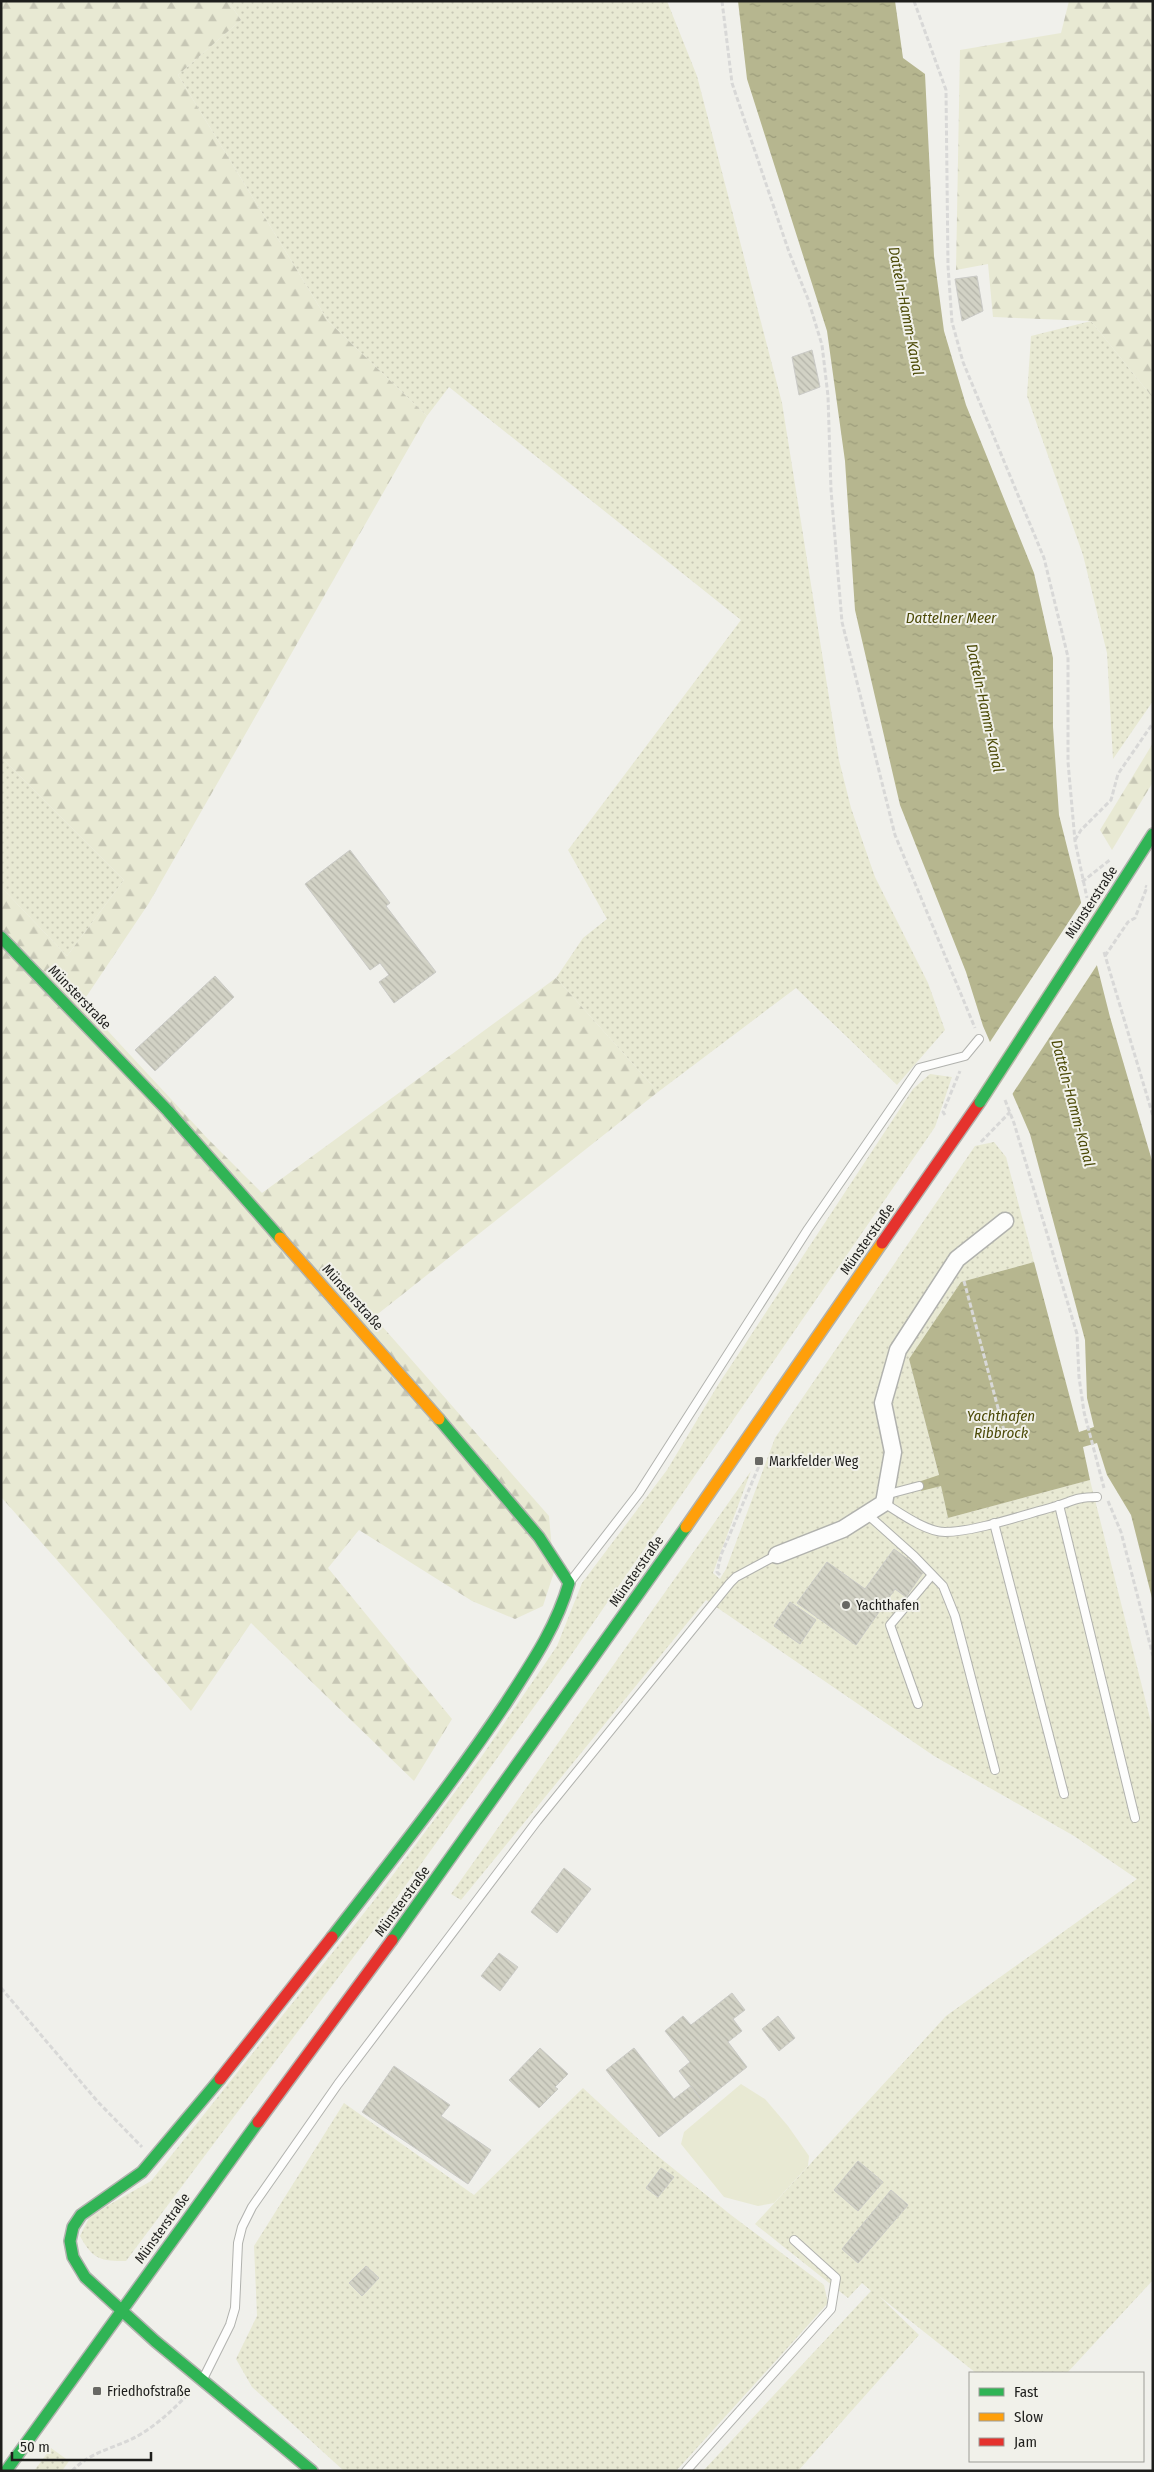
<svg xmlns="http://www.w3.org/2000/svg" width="1154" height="2472" font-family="'Fira Sans Condensed',sans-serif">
<defs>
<pattern id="grass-dots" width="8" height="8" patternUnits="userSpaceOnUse" patternTransform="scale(1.25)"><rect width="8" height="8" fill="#e8e9d3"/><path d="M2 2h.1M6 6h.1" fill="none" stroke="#c7c7b5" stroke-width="1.8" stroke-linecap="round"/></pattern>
<pattern id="forest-firs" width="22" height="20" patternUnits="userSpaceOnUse" patternTransform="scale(1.25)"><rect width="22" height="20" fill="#e8e9d3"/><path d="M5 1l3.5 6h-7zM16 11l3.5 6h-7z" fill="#c7c7b5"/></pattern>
<pattern id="water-ripples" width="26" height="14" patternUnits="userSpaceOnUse" patternTransform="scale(1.25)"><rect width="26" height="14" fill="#b6b68f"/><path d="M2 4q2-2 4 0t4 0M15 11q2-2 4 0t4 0" fill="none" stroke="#9c9c7b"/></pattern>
<pattern id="building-back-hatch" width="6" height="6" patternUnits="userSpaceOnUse" patternTransform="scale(1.25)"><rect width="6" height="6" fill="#d2d2c5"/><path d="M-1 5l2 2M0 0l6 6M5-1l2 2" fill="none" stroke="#b4b4a9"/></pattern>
</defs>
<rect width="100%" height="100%" fill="#f0f0eb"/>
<g fill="url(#grass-dots)">
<polygon points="228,1 667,1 697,76 782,403 839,760 851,808 875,877 928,983 945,1030 897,1085 796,988 658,1092 556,978 583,938 607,919 568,850 741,620 449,387 427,416 328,321 178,75 241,20"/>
<polygon points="1091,321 1153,398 1153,701 1113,759 1107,653 1083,555 1027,396 1031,336"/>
<polygon points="1,757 124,880 67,956 1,887"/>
<path d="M930 1074 952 1077 935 1127 567 1661 367 1939 126 2261C101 2261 93 2260 80 2236L89 2218 107 2206 151 2181 372 1903 482 1756 557 1646 582 1583 667 1470 718 1385 913 1089Z"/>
<polygon points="994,1142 1006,1157 1034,1262 961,1282 909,1359 939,1476 918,1482 941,1486 948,1518 1090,1480 1153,1730 1153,2280 1067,2373 976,2373 879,2296 919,2335 798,2471 703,2471 871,2291 862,2283 848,2298 755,2224 946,2016 1137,1879 1074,1836 934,1756 706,1600 461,1900 451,1894 751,1471 713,1573 720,1579 726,1569 775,1438 975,1146"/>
<polygon points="583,2088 649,2149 731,2215 824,2285 828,2303 676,2471 344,2471 252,2387 236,2359 257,2316 254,2246 344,2103 474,2195"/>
<polygon points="51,2448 69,2461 62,2471 34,2471"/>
</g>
<g fill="url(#forest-firs)">
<polygon points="1,1 228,1 241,20 178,75 328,321 427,416 149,903 82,1003 208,1139 262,1193 556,978 658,1092 374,1317 549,1516 554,1572 543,1606 515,1619 472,1601 359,1530 328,1568 452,1719 414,1781 251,1623 191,1711 1,1497 1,887 67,956 124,880 1,757"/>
<polygon points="1069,1 1153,1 1153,398 1091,321 993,317 988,264 956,270 960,50 1061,33"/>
<polygon points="1153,743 1153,782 1112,850 1100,830"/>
</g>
<polygon fill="#e8e9d3" points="741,2084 765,2099 788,2126 809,2156 808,2166 774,2203 758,2206 724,2197 681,2144 684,2132"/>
<polygon fill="url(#water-ripples)" points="738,1 895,1 903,58 925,74 934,256 944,331 966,405 1034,573 1053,658 1053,727 1059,815 1110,1017 1153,1164 1153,1602 1131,1515 1107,1475 1097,1443 1083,1447 1090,1480 948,1518 941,1486 921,1491 918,1482 939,1475 909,1359 961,1282 1034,1262 1079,1432 1094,1427 1087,1398 1085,1340 1030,1134 983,1026 966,972 900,805 855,610 845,461 827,331 747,79"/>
<polygon fill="#f0f0eb" points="1083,900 1099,962 1011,1096 988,1045"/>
<g fill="url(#building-back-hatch)" stroke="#cacac6">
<polygon points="977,276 983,311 962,321 955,279"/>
<polygon points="812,350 820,387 799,395 792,357"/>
<polygon points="350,850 390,903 386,906 436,972 394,1003 379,982 389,975 380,963 370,970 305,884"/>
<polygon points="215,976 234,997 155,1071 135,1050"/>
<polygon points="894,1549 924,1571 906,1597 895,1589 856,1645 797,1603 827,1562 865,1589"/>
<polygon points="790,1602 816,1620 800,1644 774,1626"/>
<polygon points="564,1868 591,1889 557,1933 531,1912"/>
<polygon points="499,1953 518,1967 500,1991 481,1976"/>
<polygon points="732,1993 745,2010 733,2019 742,2031 728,2042 747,2067 703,2102 679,2071 690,2062 665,2031 683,2016 691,2025"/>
<polygon points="778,2016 795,2038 779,2051 762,2029"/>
<polygon points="540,2048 568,2074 555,2087 558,2089 539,2108 509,2080"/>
<polygon points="634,2048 674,2099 691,2086 703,2102 659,2137 606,2070"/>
<polygon points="394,2066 450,2105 441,2116 491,2150 468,2184 362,2112"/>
<polygon points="858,2161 883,2182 858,2211 834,2190"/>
<polygon points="661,2168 674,2177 658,2197 646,2188"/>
<polygon points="891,2190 908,2205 858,2263 842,2249"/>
<polygon points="366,2266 379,2278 362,2296 349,2283"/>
</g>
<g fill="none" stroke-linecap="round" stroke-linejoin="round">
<g stroke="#b1b2ae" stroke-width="10">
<g id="lane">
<polyline points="885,1495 919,1486"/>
<path d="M884 1503C900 1513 926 1532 945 1532 974 1532 1023 1515 1053 1507 1072 1502 1074 1497 1097 1497"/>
<polyline points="1059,1505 1135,1818"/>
<polyline points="867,1514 914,1556 943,1586 955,1616 995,1770"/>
<polyline points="994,1523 1064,1794"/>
<polyline points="570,1582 639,1493 808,1229 919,1068 965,1056 979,1039"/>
<polyline points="918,1704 890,1625 932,1575"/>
<polyline points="203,2379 230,2325 235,2308 238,2243 242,2227 252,2207 338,2084 537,1821 730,1583 736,1577 777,1555"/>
<polyline points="686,2471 831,2309 836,2278 794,2240"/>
</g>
</g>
<g stroke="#b1b2ae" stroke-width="19">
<polyline id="street" points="777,1555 843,1529 884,1503 893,1452 883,1403 898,1350 957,1259 1005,1221"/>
</g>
<g stroke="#b1b2ae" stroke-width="14">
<g id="fast">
<polyline points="1112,898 1153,834"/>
<polyline points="1,937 168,1111 280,1238"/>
<path d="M332 1937C391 1861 452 1784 506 1703 531 1664 556 1628 569 1583L539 1537 439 1419"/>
<polyline points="392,1940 686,1527"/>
<polyline points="220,2079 142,2172 81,2215 73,2227 70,2241 73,2257 85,2277 155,2341 312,2471"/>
<polyline points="6,2471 258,2122"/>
</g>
</g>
<g stroke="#b1b2ae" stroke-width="14">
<g id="slow">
<polyline points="280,1238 439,1419"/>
<polyline points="686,1527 882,1243"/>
</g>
</g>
<g stroke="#b1b2ae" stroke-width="14">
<g id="jam">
<polyline points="882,1243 980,1102"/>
<polyline points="220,2079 332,1937"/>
<polyline points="258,2122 392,1940"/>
</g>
</g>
<g stroke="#d8d8d7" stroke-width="3" stroke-dasharray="5 2.5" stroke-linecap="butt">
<polyline points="722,1 732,83 789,252 808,299 822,345 828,396 831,490 842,622 895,835 975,1028"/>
<polyline points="914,1 946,90 948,266 952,322 963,362 1044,558 1068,657 1068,762 1075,841 1087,898"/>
<polyline points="1075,840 1081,830 1111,800 1118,774 1153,723"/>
<polyline points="1082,882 1111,859"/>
<polyline points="1104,952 1153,1116"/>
<polyline points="1105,956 1128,922 1135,918 1147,887 1145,886"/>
<polyline points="1005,1100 1014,1123 1077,1334 1079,1377 1084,1412 1104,1488"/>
<polyline points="945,1115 943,1112 960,1071"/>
<polyline points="981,1142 1010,1112"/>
<polyline points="964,1281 1006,1438"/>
<polyline points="1108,1501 1121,1532 1153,1656"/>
<polyline points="720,1575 717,1572 721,1555 762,1459"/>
<polyline points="1,1988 98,2102 142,2147"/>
<path d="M72 2471C92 2450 118 2448 141 2434 159 2423 175 2408 189 2393"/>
</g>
<use href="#lane" stroke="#fdfdfc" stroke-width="8"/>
<use href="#street" stroke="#fdfdfc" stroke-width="16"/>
<use href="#fast" stroke="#30b455" stroke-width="11"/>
<use href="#slow" stroke="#ff9f0a" stroke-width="11"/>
<use href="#jam" stroke="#e5322d" stroke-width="11"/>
<g stroke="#b5b5a6" stroke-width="14" stroke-linecap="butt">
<polyline id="fast-bridge" points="980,1102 1112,898"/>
</g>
<use href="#fast-bridge" stroke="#30b455" stroke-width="11"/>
</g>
<g fill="#686864" stroke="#f1f1ea" stroke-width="2">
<rect x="754" y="1456" width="10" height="10" rx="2.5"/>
<circle cx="846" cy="1605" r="5"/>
<rect x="92" y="2386" width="10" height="10" rx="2.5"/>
</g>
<g text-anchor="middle" stroke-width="4" stroke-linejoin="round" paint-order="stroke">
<g font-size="14" fill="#1e1e1c" stroke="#f1f1ea">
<text transform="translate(1091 902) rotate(-57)" y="5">Münsterstraße</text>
<text transform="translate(80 997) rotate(46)" y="5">Münsterstraße</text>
<text transform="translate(867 1239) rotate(-55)" y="5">Münsterstraße</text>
<text transform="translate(353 1297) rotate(48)" y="5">Münsterstraße</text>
<text transform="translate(636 1571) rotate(-55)" y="5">Münsterstraße</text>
<text transform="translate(402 1901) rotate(-54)" y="5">Münsterstraße</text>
<text transform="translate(162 2228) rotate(-54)" y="5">Münsterstraße</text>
</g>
<g font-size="14" fill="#1e1e1c" stroke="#f1f1ea" text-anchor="start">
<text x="769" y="1466">Markfelder Weg</text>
<text x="856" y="1610">Yachthafen</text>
<text x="107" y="2396">Friedhofstraße</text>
</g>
<g font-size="15" font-style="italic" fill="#4c4a07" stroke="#f1f1ea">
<text transform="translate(906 311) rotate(79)" y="5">Datteln-Hamm-Kanal</text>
<text x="951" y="623">Dattelner Meer</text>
<text transform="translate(985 708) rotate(78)" y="5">Datteln-Hamm-Kanal</text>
<text transform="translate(1073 1103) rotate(75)" y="5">Datteln-Hamm-Kanal</text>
<text x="1001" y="1421">Yachthafen<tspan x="1001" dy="17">Ribbrock</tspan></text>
</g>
</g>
<rect width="1154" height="2472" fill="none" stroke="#1e1e1c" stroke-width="5"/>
<rect x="969" y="2372" width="175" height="90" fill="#f1f1ea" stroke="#9d9d98"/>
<rect x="979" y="2388" width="25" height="8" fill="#30b455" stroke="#9d9d98"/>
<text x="1014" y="2397" font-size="15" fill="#1e1e1c">Fast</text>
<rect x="979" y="2413" width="25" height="8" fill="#ff9f0a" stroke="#9d9d98"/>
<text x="1014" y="2422" font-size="15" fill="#1e1e1c">Slow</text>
<rect x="979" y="2438" width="25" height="8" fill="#e5322d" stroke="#9d9d98"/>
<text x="1014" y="2447" font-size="15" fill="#1e1e1c">Jam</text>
<path d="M12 2452v8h139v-8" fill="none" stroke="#1e1e1c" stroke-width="2.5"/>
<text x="20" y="2452" font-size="15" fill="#1e1e1c" stroke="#f1f1ea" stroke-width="4" paint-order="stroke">50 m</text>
</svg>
